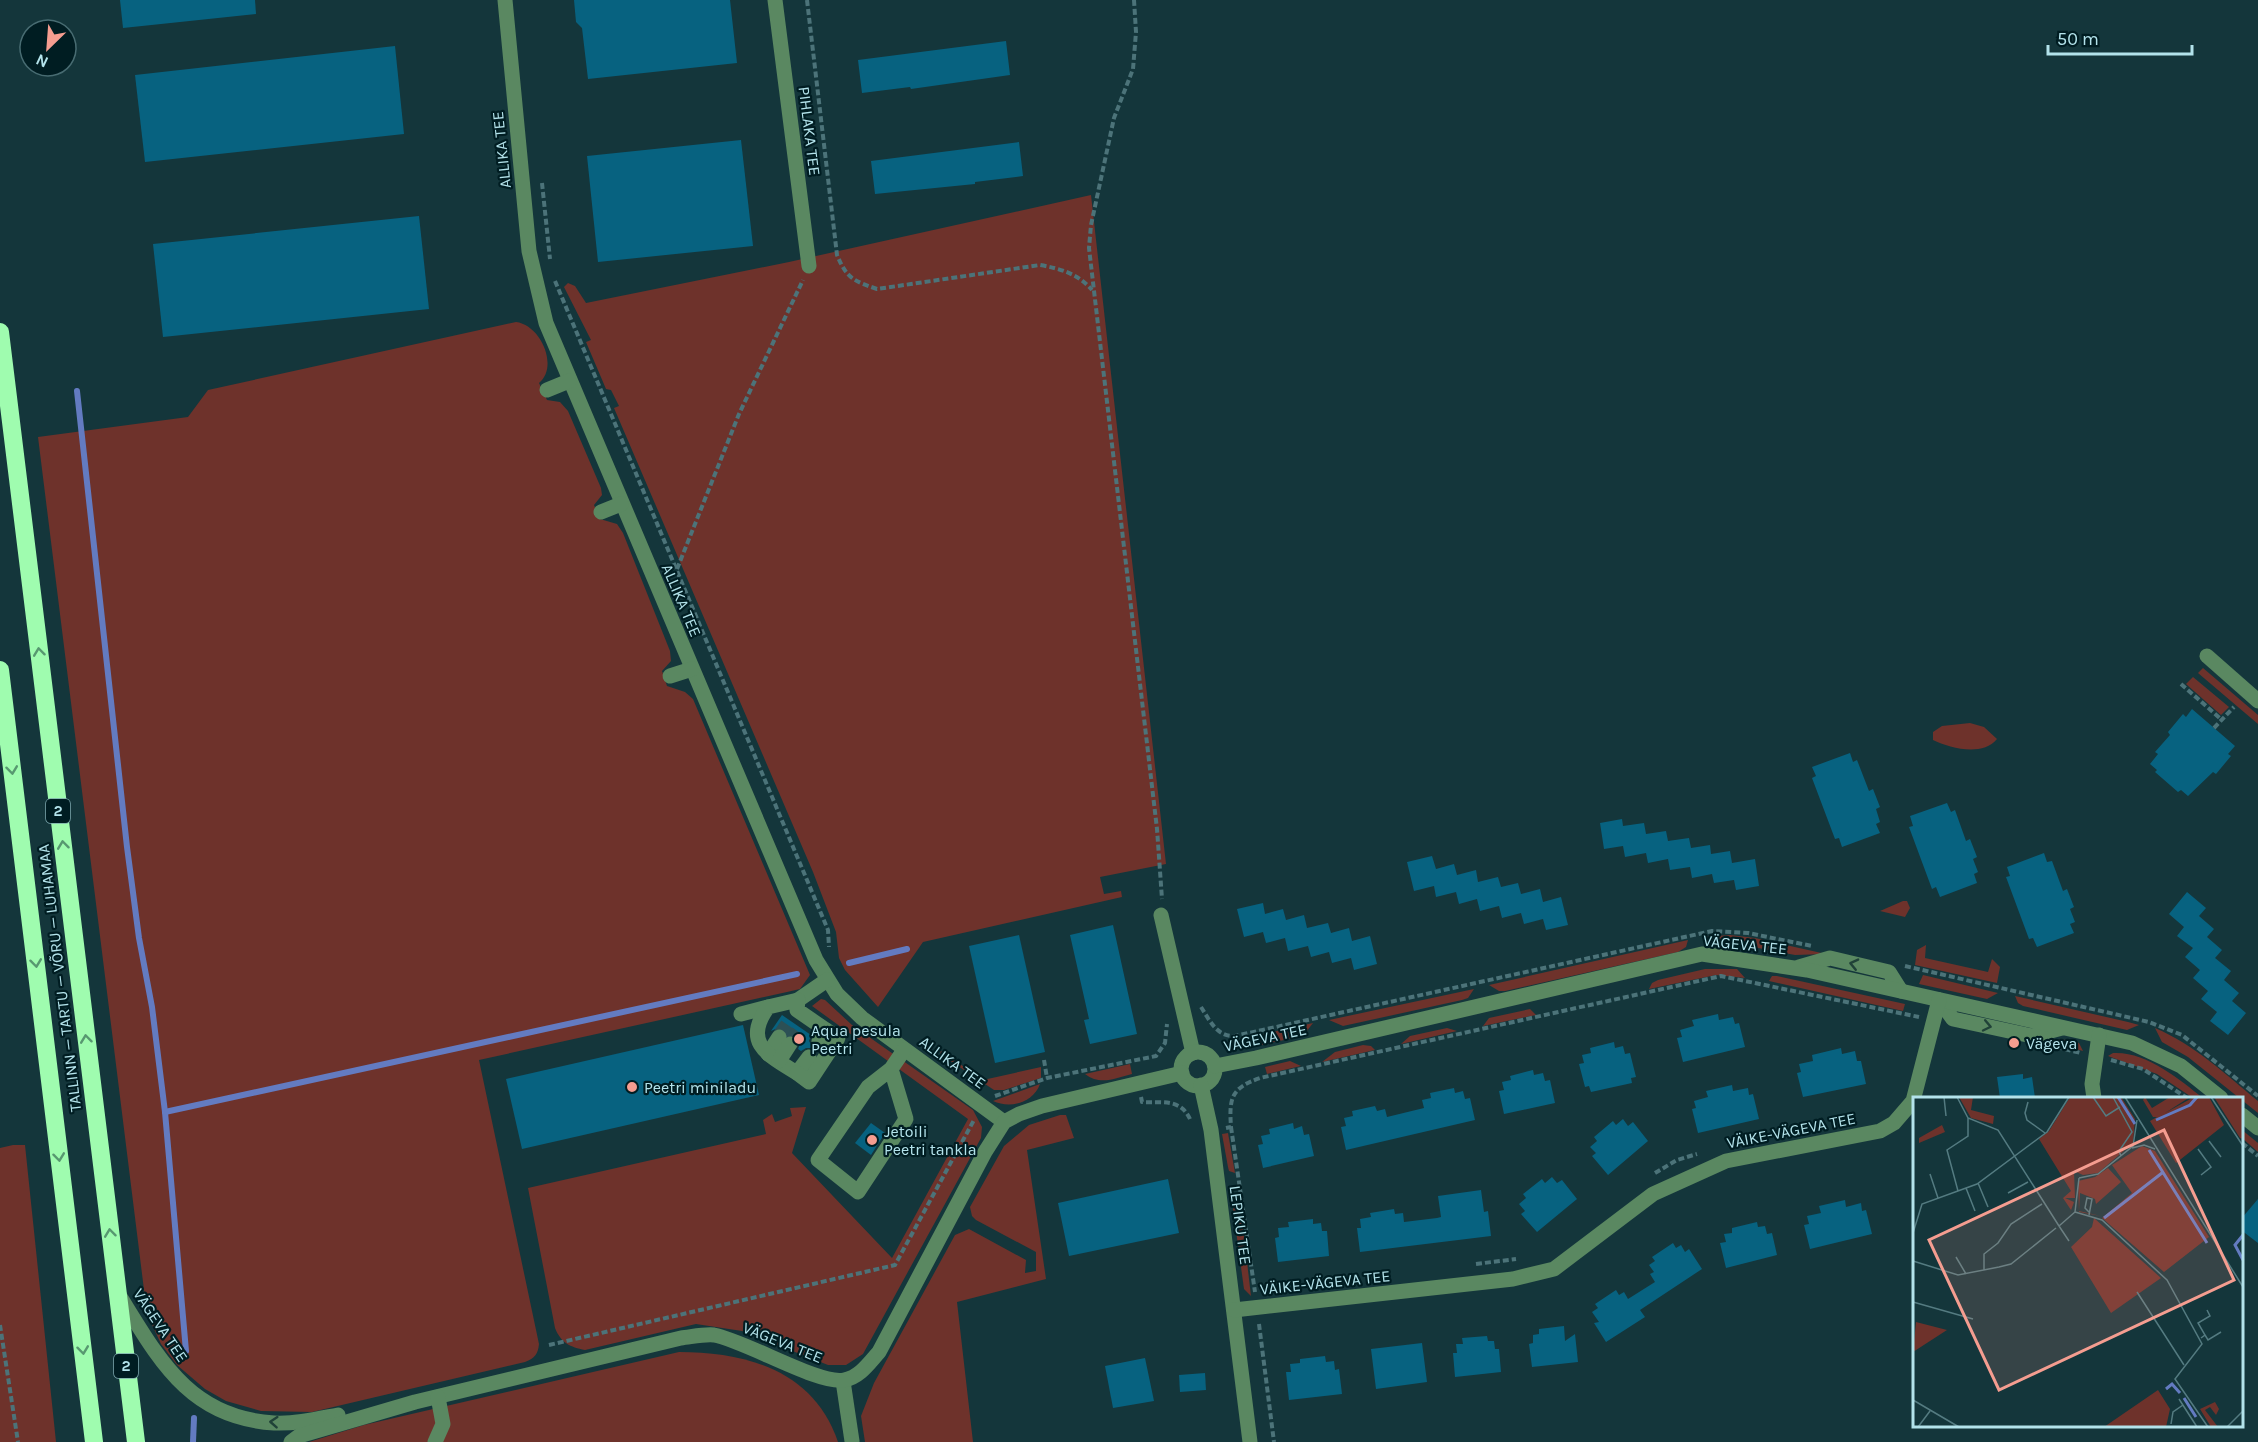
<svg xmlns="http://www.w3.org/2000/svg" width="2258" height="1442" font-family="Karla,sans-serif">
<rect width="100%" height="100%" fill="#14363b"/>
<g fill="#6e322b">
<polygon points="1091,195 1166,864 1100,877 1104,894 1121,891 1122,897 923,942 878,1007 845,970 839,958 836,932 813,872 614,408 619,406 611,390 606,389 586,342 591,340 564,287 568,283 575,286 586,303 789,262"/>
<path d="M516 322C541 325 559 367 539 383L547 400 560 402 568 411 601 488 602 495 594 505 600 519 617 524 623 533 670 651 671 661 662 671 667 686 685 692 693 699 810 975 800 989 787 992 479 1060 539 1344C538 1354 535 1358 525 1362L312 1412 261 1411 226 1401 205 1389 177 1365 161 1344 147 1314 38 437 188 417 208 390Z"/>
<polygon points="2203,668 2258,715 2258,724 2198,673"/>
<polygon points="2193,677 2229,707 2221,715 2186,684"/>
<path d="M1970 723 1984 727 1997 739C1982 757 1950 748 1933 740V732L1942 726Z"/>
<polygon points="1903,901 1907,901 1910,908 1905,917 1880,911"/>
<polygon points="1730,935 1755,938 1826,954 1795,955 1748,946 1709,944 1703,937"/>
<polygon points="1688,940 1686,947 1678,952 1505,991 1499,991 1489,985"/>
<polygon points="1926,945 1925,958 1988,972 1992,959 2000,967 1997,983 1915,965 1917,950"/>
<polygon points="1705,969 1737,969 1745,978 1716,975 1649,989 1652,983 1658,980"/>
<polygon points="1923,975 1998,993 1987,999 1919,984"/>
<polygon points="1772,976 1777,976 1905,1004 1903,1011 1769,981"/>
<polygon points="1474,989 1468,998 1462,1000 1343,1026 1329,1020"/>
<polygon points="2015,996 2128,1022 2139,1025 2127,1030 2023,1006 2018,1003"/>
<path d="M821 999 825 1000 852 1025 973 1110 982 1127 981 1138 863 1354 846 1365H828L742 1331 696 1324 585 1350C570 1347 561 1343 555 1328L528 1188 766 1134 763 1120 772 1114 775 1122 792 1116 790 1108 806 1107 792 1153 892 1258 968 1119 812 1006Z"/>
<polygon points="1530,1009 1536,1015 1483,1026 1489,1018"/>
<polygon points="1313,1023 1303,1036 1261,1045 1259,1035"/>
<polygon points="1447,1028 1457,1031 1401,1044 1410,1036"/>
<path d="M2155 1028C2195 1045 2225 1074 2258 1101V1113L2188 1057 2162 1042Z"/>
<polygon points="2039,1039 2070,1040 2079,1043 2083,1051"/>
<polygon points="1363,1045 1371,1046 1375,1050 1322,1062 1335,1052"/>
<polygon points="941,1051 983,1080 1041,1067 1041,1078 1004,1090 994,1090 940,1054"/>
<path d="M2113 1053C2146 1051 2179 1079 2203 1098H2193L2157 1074 2108 1056Z"/>
<polygon points="1290,1061 1301,1066 1267,1074 1265,1067"/>
<path d="M1130 1064 1132 1074C1116 1078 1100 1086 1085 1074Z"/>
<path d="M1040 1084C1033 1103 1010 1109 993 1101Z"/>
<polygon points="1060,1115 1066,1115 1074,1138 1027,1150 1046,1279 957,1302 973,1442 865,1442 861,1416 874,1383 955,1235 969,1229 1026,1260 1025,1273 1036,1271 1036,1252 976,1220 972,1216 970,1207 1004,1146 1029,1125"/>
<polygon points="2242,1130 2258,1143 2258,1152 2242,1138"/>
<polygon points="1228,1133 1235,1173 1229,1171 1228,1167 1222,1134"/>
<polygon points="13,1145 25,1145 56,1442 0,1442 0,1148"/>
<polygon points="1240,1202 1251,1296 1244,1289 1233,1209"/>
<path d="M679 1352C747 1352 814 1371 838 1442H309L364 1425Z"/>
</g>
<g fill="none" stroke-linecap="round" stroke-linejoin="round">
<g stroke="#637bc1" stroke-width="6">
<polyline points="77,391 127,847 139,938 152,1007 165,1112 186,1351"/>
<polyline points="849,963 907,949"/>
<polyline points="165,1112 797,974"/>
<polyline points="193,1442 194,1418"/>
</g>
</g>
<g fill="#076280">
<polygon points="120,0 255,0 256,14 123,28"/>
<polygon points="574,0 730,0 737,63 588,79 582,28 576,22"/>
<polygon points="1006,41 1010,75 911,89 910,87 862,93 858,60"/>
<polygon points="395,46 404,134 145,162 135,75"/>
<polygon points="741,140 753,246 598,262 587,156"/>
<polygon points="1019,142 1023,176 975,182 975,184 875,194 871,161"/>
<polygon points="419,216 429,309 163,337 153,244"/>
<polygon points="2192,709 2235,746 2228,754 2231,756 2216,774 2213,772 2188,796 2181,790 2178,792 2155,772 2157,770 2150,764 2158,754 2155,752 2170,735 2168,732 2183,714 2186,717"/>
<polygon points="1850,753 1853,762 1857,760 1869,791 1873,789 1880,807 1876,809 1880,822 1876,824 1880,833 1842,847 1839,838 1835,839 1812,778 1816,776 1812,767"/>
<polygon points="1947,803 1951,812 1955,810 1966,841 1970,839 1977,857 1973,859 1978,872 1974,874 1977,883 1940,897 1936,887 1932,889 1909,827 1913,826 1910,816"/>
<polygon points="1622,819 1623,826 1644,823 1646,834 1666,831 1668,841 1689,838 1691,848 1710,845 1711,854 1730,851 1732,863 1755,859 1759,886 1736,890 1734,880 1714,883 1712,874 1692,878 1690,867 1670,870 1668,859 1648,863 1646,853 1625,857 1623,846 1604,849 1600,823"/>
<polygon points="2044,853 2047,862 2052,861 2063,891 2067,889 2074,907 2070,909 2075,922 2070,924 2074,933 2037,947 2033,938 2029,939 2006,877 2010,876 2007,867"/>
<polygon points="1432,856 1436,869 1454,864 1457,875 1476,870 1478,882 1498,877 1501,887 1518,883 1521,894 1540,889 1543,902 1561,897 1568,925 1546,930 1543,919 1524,924 1521,913 1502,918 1499,906 1480,911 1477,899 1459,904 1456,892 1436,897 1434,886 1414,891 1407,862"/>
<polygon points="2187,892 2206,908 2199,916 2214,929 2207,937 2222,950 2215,958 2231,971 2224,980 2239,993 2232,1001 2246,1013 2228,1035 2210,1021 2217,1012 2201,999 2208,991 2193,978 2200,970 2185,957 2193,948 2177,936 2184,927 2169,914"/>
<polygon points="1263,903 1265,914 1283,909 1286,920 1304,915 1307,928 1328,923 1331,933 1349,928 1352,941 1370,936 1377,964 1354,970 1351,958 1332,963 1329,952 1311,957 1308,946 1288,951 1285,938 1266,943 1263,932 1244,937 1237,909"/>
<polygon points="1113,925 1137,1034 1090,1044 1084,1020 1089,1019 1070,935"/>
<polygon points="1019,935 1045,1052 995,1063 969,946"/>
<polygon points="1718,1014 1719,1020 1733,1017 1735,1024 1739,1023 1745,1047 1683,1062 1677,1038 1682,1037 1680,1030 1694,1026 1692,1020"/>
<polygon points="782,1015 811,1035 809,1041 813,1048 806,1048 801,1051 798,1049 800,1044 796,1036 788,1035 780,1027 771,1031"/>
<polygon points="743,1025 759,1095 522,1149 506,1079"/>
<polygon points="1614,1042 1615,1048 1623,1046 1625,1054 1630,1053 1636,1077 1631,1078 1632,1083 1591,1092 1589,1086 1585,1087 1579,1064 1584,1063 1582,1055 1591,1053 1590,1048"/>
<polygon points="1841,1048 1842,1054 1855,1051 1857,1061 1861,1061 1866,1084 1803,1097 1797,1073 1801,1072 1799,1064 1813,1061 1812,1055"/>
<polygon points="1533,1070 1534,1075 1543,1073 1545,1081 1550,1080 1555,1103 1504,1114 1499,1091 1504,1090 1502,1082 1511,1080 1510,1076"/>
<polygon points="2023,1074 2023,1079 2032,1077 2035,1098 2000,1098 1997,1077"/>
<polygon points="1732,1085 1733,1091 1748,1088 1749,1095 1753,1094 1759,1119 1698,1133 1692,1109 1696,1108 1694,1101 1708,1097 1706,1091"/>
<polygon points="1454,1088 1455,1093 1463,1091 1465,1099 1470,1098 1475,1120 1346,1150 1341,1127 1346,1126 1344,1118 1353,1116 1352,1111 1375,1106 1377,1111 1385,1109 1387,1117 1424,1108 1422,1100 1431,1098 1430,1093"/>
<polygon points="1623,1119 1628,1126 1633,1122 1648,1141 1608,1175 1592,1156 1596,1153 1590,1147 1597,1141 1594,1137 1613,1121 1616,1125"/>
<polygon points="871,1123 885,1133 871,1155 855,1143"/>
<polygon points="1293,1123 1294,1129 1302,1126 1304,1135 1309,1134 1314,1156 1263,1168 1258,1145 1263,1144 1261,1136 1270,1134 1269,1129"/>
<polygon points="1552,1177 1557,1183 1562,1180 1577,1199 1537,1232 1521,1214 1525,1211 1519,1204 1526,1198 1523,1194 1542,1179 1545,1183"/>
<polygon points="1168,1179 1179,1233 1069,1256 1058,1203"/>
<polygon points="1481,1190 1484,1212 1488,1211 1491,1236 1360,1252 1357,1228 1361,1228 1360,1219 1371,1217 1370,1213 1394,1209 1395,1214 1403,1213 1404,1222 1437,1218 1441,1217 1438,1196"/>
<polygon points="2258,1199 2258,1243 2241,1230 2241,1219"/>
<polygon points="1845,1200 1846,1207 1861,1203 1862,1211 1866,1210 1872,1234 1810,1249 1804,1225 1809,1224 1807,1216 1821,1213 1819,1206"/>
<polygon points="1313,1219 1313,1224 1321,1223 1322,1231 1327,1231 1329,1256 1278,1262 1275,1238 1279,1237 1278,1228 1289,1227 1288,1222"/>
<polygon points="1757,1222 1758,1227 1765,1226 1767,1234 1772,1233 1777,1255 1726,1268 1720,1243 1726,1242 1724,1234 1732,1233 1732,1228"/>
<polygon points="1673,1243 1676,1248 1681,1245 1685,1252 1689,1249 1702,1269 1640,1310 1645,1317 1606,1342 1594,1323 1599,1322 1592,1312 1598,1308 1595,1304 1616,1290 1619,1295 1624,1292 1628,1299 1655,1282 1650,1274 1654,1272 1649,1265 1655,1261 1652,1257"/>
<polygon points="1564,1326 1565,1341 1575,1334 1578,1362 1532,1367 1529,1344 1533,1343 1533,1335 1539,1334 1539,1329"/>
<polygon points="1487,1336 1488,1341 1494,1341 1495,1349 1499,1349 1501,1372 1455,1377 1453,1353 1457,1353 1456,1344 1463,1344 1462,1338"/>
<polygon points="1422,1343 1427,1382 1376,1389 1371,1349"/>
<polygon points="1325,1356 1326,1362 1334,1361 1335,1370 1339,1369 1342,1394 1289,1400 1286,1372 1291,1372 1290,1364 1300,1363 1300,1359"/>
<polygon points="1145,1358 1154,1401 1113,1408 1105,1366"/>
<polygon points="1205,1373 1206,1390 1180,1392 1179,1375"/>
</g>
<g fill="none" stroke-linecap="round" stroke-linejoin="round">
<g stroke="#2c5055" stroke-width="15" stroke-dasharray="15 8" stroke-linecap="butt">
<polyline points="779,1037 790,1021"/>
<polyline points="790,1044 801,1028"/>
</g>
<g stroke="#4c7379" stroke-width="4" stroke-dasharray="6 3" stroke-linecap="butt">
<path d="M807 0 837 255C847 279 854 281 877 289L1040 265C1062 269 1078 274 1092 290"/>
<polyline points="1134,0 1136,32 1133,69 1114,118 1091,225 1089,248 1157,829 1162,899"/>
<polyline points="542,183 550,259"/>
<polyline points="555,281 828,930 829,947"/>
<polyline points="677,569 739,414 803,280"/>
<polyline points="2181,684 2222,720"/>
<polyline points="2214,728 2234,707"/>
<polyline points="1905,966 2149,1022 2182,1035 2258,1096"/>
<path d="M1201 1007C1210 1021 1217 1037 1235 1036L1712 931 1748 933 1812 946"/>
<polyline points="2056,1047 2081,1053"/>
<polyline points="1044,1060 1047,1078"/>
<polyline points="2111,1060 2143,1069 2187,1098"/>
<polyline points="995,1096 1047,1078 1156,1056 1165,1043 1167,1024"/>
<path d="M1141 1097 1142 1102C1162 1103 1180 1098 1190 1119"/>
<polyline points="1231,1127 1255,1292"/>
<path d="M1226 1128 1231 1127C1229 1098 1231 1088 1260 1078L1721 976 1919 1017"/>
<polyline points="2242,1143 2258,1156"/>
<polyline points="1655,1173 1677,1160 1697,1154"/>
<polyline points="1476,1264 1516,1259"/>
<polyline points="1259,1324 1274,1442"/>
<polyline points="0,1325 18,1442"/>
<polyline points="549,1345 895,1265 974,1120"/>
</g>
<g stroke="#5a8861" stroke-width="15">
<polyline points="505,0 529,251 546,323 816,960 837,994 862,1018 1004,1122"/>
<polyline points="775,0 809,266"/>
<polyline points="547,390 569,381"/>
<polyline points="601,512 621,504"/>
<polyline points="2207,656 2258,701"/>
<polyline points="670,676 692,669"/>
<polyline points="1161,915 1193,1053"/>
<polyline points="1799,967 1830,958 1889,972 1901,991"/>
<polyline points="798,1000 827,980"/>
<polyline points="1939,1000 1953,1019 2032,1036 2062,1028"/>
<polyline points="741,1014 768,1007"/>
<circle cx="1198" cy="1069" r="17"/>
<polyline points="768,1054 779,1037"/>
<path d="M809 1057 797 1073C768 1055 742 1043 768 1007L798 1000 797 1010 826 1030 819 1041"/>
<polyline points="779,1061 790,1044"/>
<polyline points="1215,1066 1256,1058 1702,954 1807,970 2132,1043 2181,1066 2221,1098"/>
<polyline points="891,1069 906,1119 858,1192 818,1160 868,1087 891,1069 904,1050"/>
<polyline points="797,1073 809,1082 838,1038 826,1030"/>
<polyline points="1201,1085 1211,1130 1250,1442"/>
<polyline points="2094,1098 2092,1084 2099,1035"/>
<polyline points="2242,1115 2258,1128"/>
<path d="M119 1295C159 1359 189 1418 274 1423 296 1424 317 1419 338 1415"/>
<polyline points="1234,1310 1513,1279 1554,1269 1653,1194 1726,1161 1880,1131 1894,1123 1913,1101 1939,1000"/>
<polyline points="843,1381 852,1441"/>
<path d="M291 1442 299 1436 415 1402 681 1338C691 1337 704 1334 714 1335 746 1341 819 1385 844 1380 860 1377 869 1363 879 1352L985 1152 1004 1122 1019 1114 1042 1106 1182 1073"/>
<polyline points="435,1442 443,1424 438,1397"/>
</g>
<g stroke="#9ffcaf" stroke-width="18">
<polyline points="0,332 136,1442"/>
<polyline points="0,670 94,1442"/>
</g>
</g>
<defs><path id="oneway-chevron" d="M-2-3.5L2.5 0L-2 3.5" fill="none" stroke-width="1.6" stroke-linecap="round" stroke-linejoin="round" transform="scale(1.5)"/></defs>
<g stroke="#579870">
<use href="#oneway-chevron" transform="translate(39 652) rotate(-97)"/>
<use href="#oneway-chevron" transform="translate(12 770) rotate(83)"/>
<use href="#oneway-chevron" transform="translate(63 845) rotate(-97)"/>
<use href="#oneway-chevron" transform="translate(36 963) rotate(83)"/>
<use href="#oneway-chevron" transform="translate(86 1039) rotate(-97)"/>
<use href="#oneway-chevron" transform="translate(59 1157) rotate(83)"/>
<use href="#oneway-chevron" transform="translate(110 1233) rotate(-97)"/>
<use href="#oneway-chevron" transform="translate(83 1350) rotate(83)"/>
</g>
<g stroke="#204238">
<use href="#oneway-chevron" transform="translate(1854 964) rotate(-167)"/>
<use href="#oneway-chevron" transform="translate(1987 1026) rotate(12)"/>
<use href="#oneway-chevron" transform="translate(274 1422) rotate(-176)"/>
</g>
<g fill="#f59d90" stroke="#001d22" stroke-width="2">
<circle cx="799" cy="1039" r="6"/>
<circle cx="2014" cy="1043" r="6"/>
<circle cx="632" cy="1087" r="6"/>
<circle cx="872" cy="1140" r="6"/>
</g>
<g text-anchor="middle" stroke-width="4.5" stroke-linejoin="round" paint-order="stroke">
<g fill="#001d22" stroke="#7da8af" stroke-width="1.5">
<rect x="46" y="799" width="24" height="24" rx="4.5"/>
<rect x="114" y="1354" width="24" height="24" rx="4.5"/>
</g>
<g font-size="15" font-weight="bold" fill="#b3e3eb">
<text x="58" y="816">2</text>
<text x="126" y="1371">2</text>
</g>
<g font-size="16" fill="#b3e3eb" stroke="#001d22">
<text transform="translate(810 131) rotate(83)" y="6">PIHLAKA TEE</text>
<text transform="translate(501 150) rotate(-96)" y="6">ALLIKA TEE</text>
<text transform="translate(682 600) rotate(67)" y="6">ALLIKA TEE</text>
<text transform="translate(1745 944) rotate(6)" y="6">VÄGEVA TEE</text>
<text transform="translate(59 978) rotate(-97)" y="6">TALLINN — TARTU — VÕRU — LUHAMAA</text>
<text transform="translate(1265 1037) rotate(-12)" y="6">VÄGEVA TEE</text>
<text transform="translate(953 1062) rotate(36)" y="6">ALLIKA TEE</text>
<text transform="translate(1791 1130) rotate(-11)" y="6">VÄIKE-VÄGEVA TEE</text>
<text transform="translate(1241 1225) rotate(82)" y="6">LEPIKU TEE</text>
<text transform="translate(1325 1282) rotate(-6)" y="6">VÄIKE-VÄGEVA TEE</text>
<text transform="translate(161 1325) rotate(56)" y="6">VÄGEVA TEE</text>
<text transform="translate(783 1342) rotate(22)" y="6">VÄGEVA TEE</text>
</g>
<g font-size="16" fill="#b3e3eb" stroke="#001d22" text-anchor="start">
<text x="811" y="1036">Aqua pesula<tspan x="811" dy="18">Peetri</tspan></text>
<text x="2026" y="1049">Vägeva</text>
<text x="644" y="1093">Peetri miniladu</text>
<text x="884" y="1137">Jetoili<tspan x="884" dy="18">Peetri tankla</tspan></text>
</g>
</g>
<g transform="translate(1913 1097)">
<rect width="330" height="330" fill="#14363b"/>
<path d="M46 0H60L58 13 81 19 80 27 58 21ZM157 0H208L222 22 220 46 185 76 170 78 161 74 162 101H152L161 105 156 119 158 113 150 101 158 94 126 42 136 34ZM232 0 239 11 257 0H277L252 16 281 0H296L311 28 263 66 237 24 244 20H240L230 3ZM301 0H330V42L327 41ZM29 28 32 35 6 46V41ZM229 49 242 54 296 140 251 175 189 121 219 96 199 68ZM195 71 208 85 183 107 182 102 167 96 166 114 188 119 166 115 165 84 182 80ZM181 121 248 181 198 216 158 150 179 130ZM3 225 34 233 0 255ZM245 293 257 312 253 330H191ZM302 305 306 312 303 318 297 310 292 313 305 330H298L287 312Z" fill="#6e322b"/>
<path fill="none" stroke="#637bc1" stroke-width="3" d="M205 0 222 27M243 23 277 8 284 0M236 53 294 146M191 121 249 76M330 138 322 148 330 163M253 292 259 287 267 296M271 301 283 320"/>
<path fill="none" stroke="#547b81" stroke-width="1.5" d="M31 0 33 19M44 0 55 21 85 33 146 129M180 0 193 19 207 10M200 0 219 35 206 54 208 59M212 0 330 190M298 0 330 49M115 5 112 16 114 23 132 36M296 44 308 60M219 51 231 48 242 52M285 52 298 70 288 78M17 77 25 101M166 81 185 77 220 49 224 23M65 86 75 110M53 91 62 114M45 94 34 53 55 39V21M95 96 115 85M162 115 189 123 254 183 289 247 262 282 295 330M176 118 179 102 174 101 172 111 176 115M146 129 162 115 166 81M146 129 156 144M0 136 9 107 64 87 134 35 156 0M43 160 53 177M0 164 45 178 86 170 98 167 143 131M71 173V157L85 146 98 127 129 107M224 195 271 268M0 205 60 222M292 238 295 243 308 235M288 241 292 238 285 226 297 219 294 213M266 302 284 330M0 303 46 330M258 327 260 315 270 308M5 330 17 314M314 330 330 314"/>
<path fill="#f59d90" fill-opacity="0.15" stroke="#f59d90" stroke-width="3" d="M251 33 321 183 86 293 16 143Z"/>
<rect width="330" height="330" fill="none" stroke="#b3e3eb" stroke-width="3"/>
</g>
<g transform="translate(48 48) rotate(205)"><circle r="28" fill="#001d22" stroke="#486c72" stroke-width="1.5"/>
<path d="M0-4.5L10 22L0 15L-10 22Z" fill="#f59d90"/>
<text y="-9" font-size="16" font-weight="bold" text-anchor="middle" fill="#b3e3eb">N</text>
</g>
<path d="M2048 45v9h144v-9" fill="none" stroke="#b3e3eb" stroke-width="3"/>
<text x="2057" y="45" font-size="18" fill="#b3e3eb" stroke="#001d22" stroke-width="4.5" paint-order="stroke">50 m</text>
</svg>
